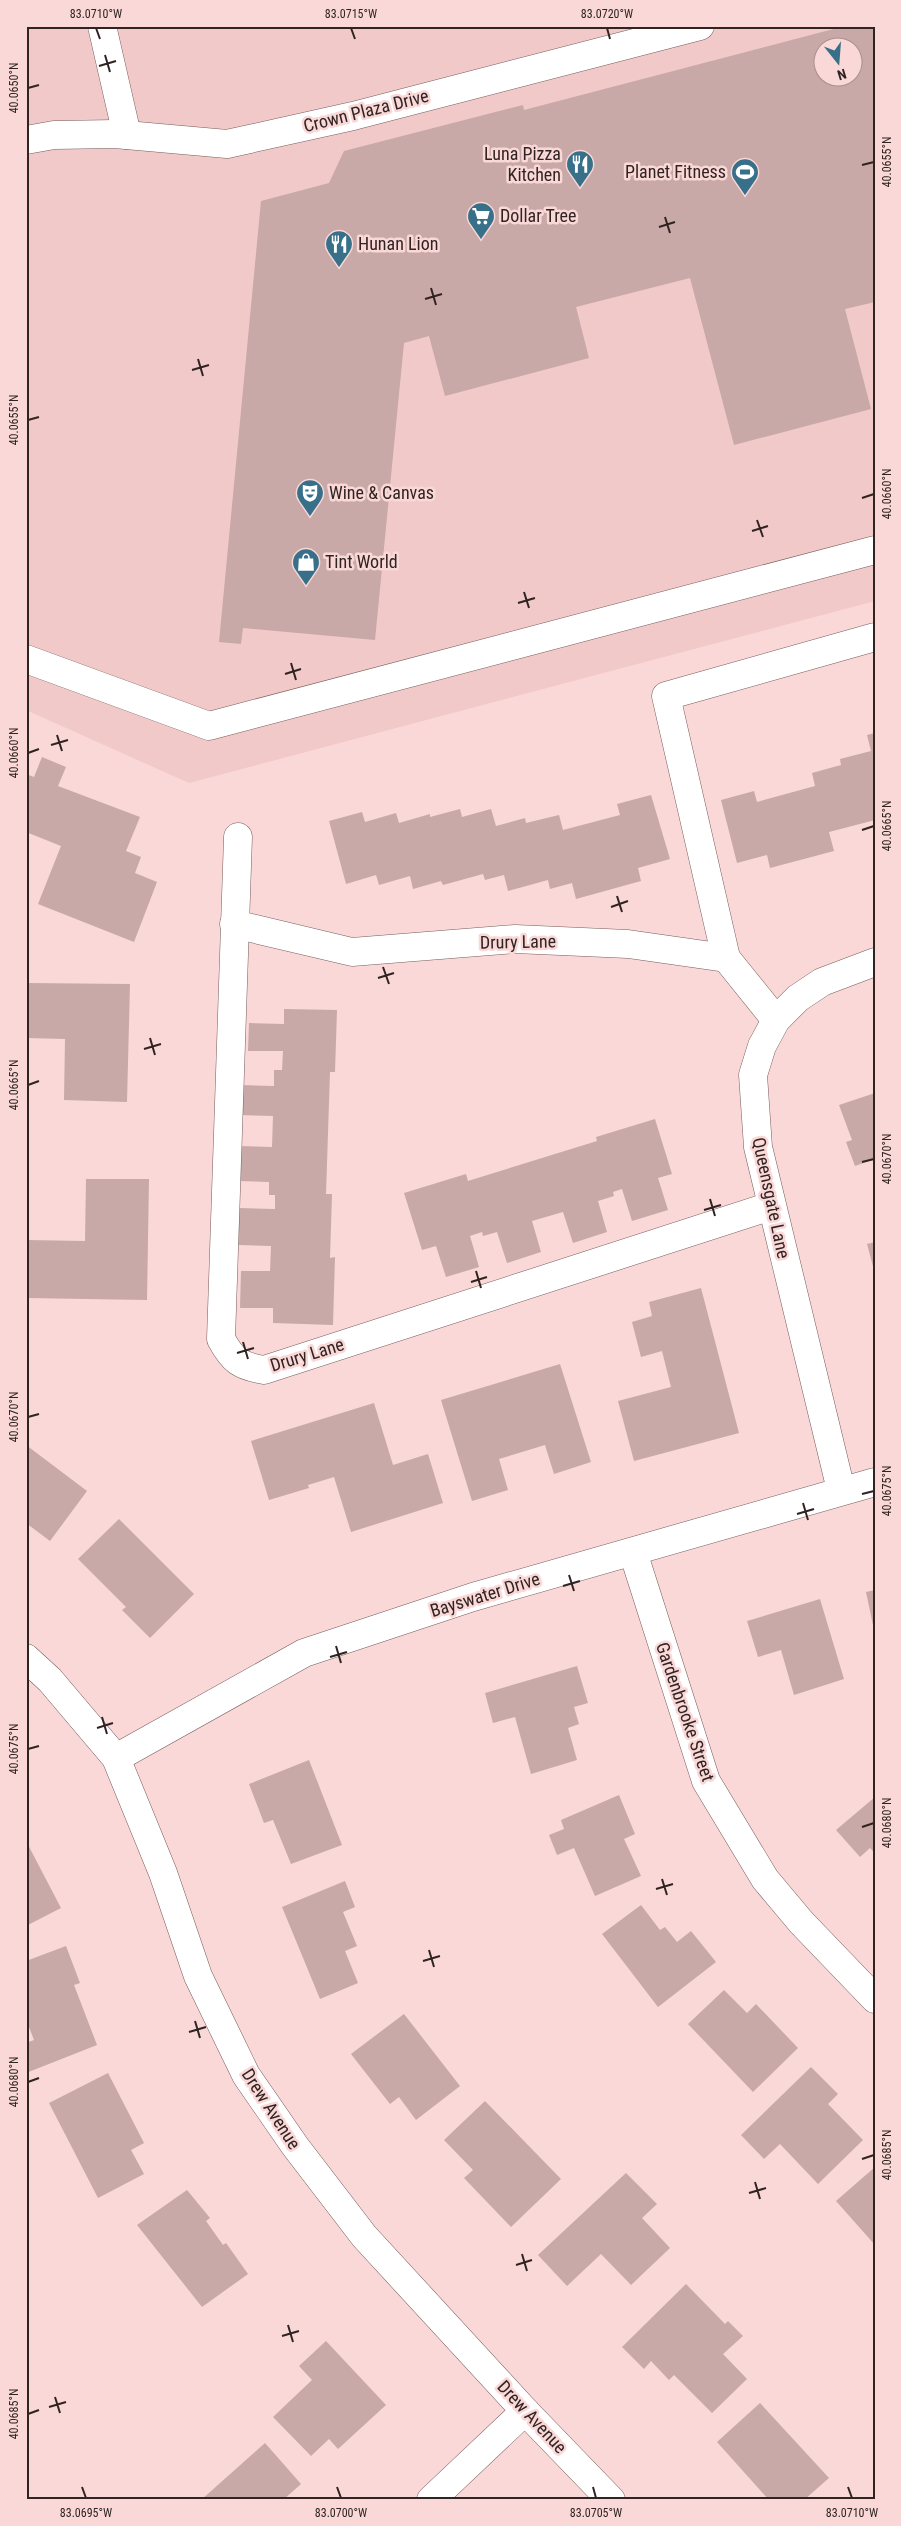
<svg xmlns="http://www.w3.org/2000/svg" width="901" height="2526" font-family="'Roboto Condensed',sans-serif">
<rect width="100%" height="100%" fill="#f9d8d7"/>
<path fill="#f1c9c8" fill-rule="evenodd" d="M26 26H875V601L189 783 26 710ZM824 48H854V78H824Z"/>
<g fill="#c8a9a8" fill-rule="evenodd">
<path d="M845 26H875V302L845 309 871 409 734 445 690 278 576 307 589 358 445 396 429 336 404 343 375 640 243 628 241 644 219 642 261 201 329 183 344 151 523 105 524 110ZM824 48H854V78H824Z"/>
<polygon points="875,733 875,820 829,832 834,851 770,868 767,855 737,863 721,800 754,791 757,802 815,786 812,773 841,765 840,759 871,751 867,735"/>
<polygon points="42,757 66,767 58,786 140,817 126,851 141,857 135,873 157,882 134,942 38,904 61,846 26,832 26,774 34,777"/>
<polygon points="651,795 670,859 638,868 641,881 576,899 572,883 550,889 548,880 508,891 504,875 485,880 483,874 443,885 441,881 413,889 410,876 379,885 376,875 346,884 329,821 362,812 365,822 396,813 399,823 430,814 430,817 460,809 462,817 491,809 496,826 525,818 526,823 559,815 563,830 620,815 617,804"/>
<polygon points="26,983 130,984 127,1102 64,1100 65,1039 26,1038"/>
<polygon points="284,1009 337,1010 335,1072 330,1072 326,1194 332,1194 330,1258 335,1257 333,1325 273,1323 273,1308 240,1308 241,1271 270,1271 271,1246 238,1245 239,1208 275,1209 275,1195 269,1195 269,1182 237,1181 238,1146 272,1147 273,1116 240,1115 241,1085 274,1086 274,1070 282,1070 283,1051 248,1051 249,1023 284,1024"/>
<polygon points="875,1093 875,1159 855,1166 846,1142 852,1140 839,1105"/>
<polygon points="655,1119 672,1174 658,1178 668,1210 632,1221 622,1189 613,1192 614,1196 598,1201 607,1232 573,1243 563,1212 532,1221 541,1252 507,1263 497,1232 483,1236 482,1232 470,1236 479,1267 446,1277 436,1246 422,1250 404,1193 466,1174 468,1181 597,1141 596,1137"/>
<polygon points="86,1179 149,1179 147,1300 26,1298 26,1240 85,1241"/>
<polygon points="875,1242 875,1270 874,1270 867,1244"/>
<polygon points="701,1288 739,1433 634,1461 618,1401 671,1387 662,1351 641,1357 632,1322 652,1316 649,1302"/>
<polygon points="560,1364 591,1462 554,1474 545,1445 499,1459 508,1490 472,1501 441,1400"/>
<polygon points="374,1403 393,1465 428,1454 443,1503 351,1532 334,1477 308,1485 309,1488 269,1500 251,1441"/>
<polygon points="26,1445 87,1491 50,1541 26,1523"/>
<polygon points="119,1519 194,1594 150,1638 122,1610 126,1607 78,1559"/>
<polygon points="875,1590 875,1630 874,1630 866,1592"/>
<polygon points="820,1599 844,1679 794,1695 781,1650 758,1657 747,1621"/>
<polygon points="577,1666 588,1703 574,1707 579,1724 568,1728 577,1760 531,1774 515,1717 493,1723 485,1693"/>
<polygon points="309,1760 342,1845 291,1864 273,1820 264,1823 249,1784"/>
<polygon points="619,1795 635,1834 624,1839 641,1876 595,1896 574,1848 557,1855 549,1835 564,1829 561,1820"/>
<polygon points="875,1797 875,1853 870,1848 860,1857 836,1830"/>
<polygon points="26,1841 61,1908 26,1926"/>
<polygon points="345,1881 355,1907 343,1912 357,1946 345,1951 358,1983 320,1999 282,1907"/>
<polygon points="641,1905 660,1930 665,1927 677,1942 691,1931 716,1962 658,2007 602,1934"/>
<polygon points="66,1946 80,1983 74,1985 97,2045 26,2073 26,2043 34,2040 26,2019 26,1961"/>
<polygon points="724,1990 747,2013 756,2004 798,2048 753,2092 688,2024"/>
<polygon points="404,2014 460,2086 416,2120 399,2097 390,2104 351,2054"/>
<polygon points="811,2067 838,2094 828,2104 863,2140 818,2184 780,2144 764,2159 741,2135"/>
<polygon points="108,2073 144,2143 131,2150 144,2174 98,2198 49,2103"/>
<polygon points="485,2101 561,2179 511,2227 464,2178 473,2170 444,2140"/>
<polygon points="875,2167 875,2245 836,2201"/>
<polygon points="626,2173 657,2204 642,2218 670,2248 631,2285 601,2254 567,2286 538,2255"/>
<polygon points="187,2190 210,2218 206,2221 223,2245 226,2243 248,2274 202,2307 137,2225"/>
<polygon points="686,2284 725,2324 728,2321 743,2336 723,2354 747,2379 712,2413 674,2375 669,2380 651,2361 644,2369 622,2347"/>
<polygon points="326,2341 386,2405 338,2449 329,2439 311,2456 273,2417 312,2380 299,2366"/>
<polygon points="760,2403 829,2478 804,2500 769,2500 717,2442"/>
<polygon points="265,2443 301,2484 283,2500 201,2500"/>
</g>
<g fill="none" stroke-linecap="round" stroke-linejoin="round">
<g stroke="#785c5c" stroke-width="29">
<g id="minor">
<polyline points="102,26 127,135"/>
<polyline points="26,140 54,135 115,134 227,144 353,116 700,26"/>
<polyline points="26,659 209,726 875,550"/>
<path d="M238 837 221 1339C233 1361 240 1366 264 1370L771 1206"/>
<polyline points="234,924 352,952 515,939 628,944 726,958 776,1020"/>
<polyline points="726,958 666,696 875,637"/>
<polyline points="841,1490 758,1147 753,1075 762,1046 776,1020 798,998 822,982 875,962"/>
<polyline points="633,1552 706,1781 765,1879 801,1922 875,1999"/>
<polyline points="26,1658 50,1680 116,1758 163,1873 198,1976 246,2075 295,2146 364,2236 525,2411 611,2500"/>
<polyline points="116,1758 304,1653 473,1597 875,1482"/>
<polyline points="431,2500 525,2411"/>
</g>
</g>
<use href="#minor" stroke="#fff" stroke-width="28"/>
</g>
<path fill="none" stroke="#302423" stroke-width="2" d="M96 28 100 39M351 28 355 39M607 28 610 39M105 55 110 72M99 66 116 61M28 88 39 85M862 165 874 162M665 217 670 233M659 227 675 222M431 288 436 305M425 299 442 294M198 359 203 376M192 370 209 365M28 420 39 417M862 498 874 494M757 520 763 537M752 531 768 526M524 592 529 608M518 603 535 598M291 663 296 680M285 674 301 669M57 735 62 751M51 745 68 740M28 753 39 749M862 830 874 826M617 896 622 912M611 907 628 901M383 967 389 984M378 978 394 973M150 1038 155 1055M144 1049 161 1044M28 1085 39 1081M862 1162 874 1159M710 1199 715 1216M704 1210 721 1205M476 1271 481 1288M471 1282 487 1277M243 1342 248 1359M237 1353 254 1348M28 1417 39 1414M862 1494 874 1491M803 1503 808 1520M797 1514 814 1509M569 1575 574 1591M563 1586 580 1581M336 1646 341 1663M330 1657 347 1652M102 1717 107 1734M97 1728 113 1723M28 1749 39 1746M862 1827 874 1823M662 1879 667 1895M656 1889 673 1884M429 1950 434 1967M423 1961 440 1956M195 2021 200 2038M189 2032 206 2027M28 2082 39 2078M862 2159 874 2155M755 2182 760 2199M749 2193 766 2188M522 2254 527 2271M516 2265 532 2260M288 2325 293 2342M282 2336 299 2331M55 2397 60 2413M49 2407 66 2402M28 2414 39 2410M82 2487 86 2498M337 2487 341 2498M593 2487 596 2498M848 2487 852 2498"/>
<defs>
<g id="restaurant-pin" transform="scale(1.4375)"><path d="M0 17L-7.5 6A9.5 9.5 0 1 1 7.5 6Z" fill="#38708a" stroke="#f9d8d7"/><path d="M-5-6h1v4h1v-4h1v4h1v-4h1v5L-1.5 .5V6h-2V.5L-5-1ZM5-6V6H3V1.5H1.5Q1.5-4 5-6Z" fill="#fff"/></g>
<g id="stadium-pin" transform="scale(1.4375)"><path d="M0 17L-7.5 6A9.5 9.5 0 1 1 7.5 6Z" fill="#38708a" stroke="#f9d8d7"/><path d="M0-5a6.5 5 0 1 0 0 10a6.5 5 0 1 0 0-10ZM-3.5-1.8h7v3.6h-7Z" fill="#fff"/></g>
<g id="supermarket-pin" transform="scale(1.4375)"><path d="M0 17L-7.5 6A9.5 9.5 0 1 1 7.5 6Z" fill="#38708a" stroke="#f9d8d7"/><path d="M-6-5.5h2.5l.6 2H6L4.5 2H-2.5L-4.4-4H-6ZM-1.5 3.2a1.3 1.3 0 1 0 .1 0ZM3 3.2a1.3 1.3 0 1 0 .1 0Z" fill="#fff"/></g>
<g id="theatre-pin" transform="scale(1.4375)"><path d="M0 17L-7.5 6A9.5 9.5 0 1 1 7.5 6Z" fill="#38708a" stroke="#f9d8d7"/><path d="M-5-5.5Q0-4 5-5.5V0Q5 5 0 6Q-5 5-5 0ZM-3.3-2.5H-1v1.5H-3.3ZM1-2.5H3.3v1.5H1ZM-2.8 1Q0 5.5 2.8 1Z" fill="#fff"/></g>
<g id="shop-pin" transform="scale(1.4375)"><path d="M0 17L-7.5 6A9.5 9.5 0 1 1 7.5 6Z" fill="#38708a" stroke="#f9d8d7"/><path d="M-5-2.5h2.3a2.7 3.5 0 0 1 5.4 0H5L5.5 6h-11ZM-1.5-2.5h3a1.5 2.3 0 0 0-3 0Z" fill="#fff"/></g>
</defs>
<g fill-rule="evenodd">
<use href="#restaurant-pin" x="580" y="164"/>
<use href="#stadium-pin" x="745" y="172"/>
<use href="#supermarket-pin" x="481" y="216"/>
<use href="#restaurant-pin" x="339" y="244"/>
<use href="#theatre-pin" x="310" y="493"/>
<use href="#shop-pin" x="306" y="562"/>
</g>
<g text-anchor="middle" stroke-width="5" stroke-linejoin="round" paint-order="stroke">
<g font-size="18" fill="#302423" stroke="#f9d8d7">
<text transform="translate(366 111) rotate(-14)" y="6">Crown Plaza Drive</text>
<text transform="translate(518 942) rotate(-1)" y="6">Drury Lane</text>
<text transform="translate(771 1198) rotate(78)" y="6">Queensgate Lane</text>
<text transform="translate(307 1355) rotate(-17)" y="6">Drury Lane</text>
<text transform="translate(485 1595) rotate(-17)" y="6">Bayswater Drive</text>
<text transform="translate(685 1712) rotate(71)" y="6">Gardenbrooke Street</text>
<text transform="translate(271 2109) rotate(57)" y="6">Drew Avenue</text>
<text transform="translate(532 2417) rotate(47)" y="6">Drew Avenue</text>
</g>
<g font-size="18" fill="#302423" stroke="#f9d8d7" text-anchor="start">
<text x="561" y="160" text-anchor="end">Luna Pizza<tspan x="561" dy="21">Kitchen</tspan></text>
<text x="726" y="178" text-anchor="end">Planet Fitness</text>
<text x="500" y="222">Dollar Tree</text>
<text x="358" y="250">Hunan Lion</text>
<text x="329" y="499">Wine &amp; Canvas</text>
<text x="325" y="568">Tint World</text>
</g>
</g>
<rect width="901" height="2526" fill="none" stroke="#f9d8d7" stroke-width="55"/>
<g transform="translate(838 62) rotate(163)"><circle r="24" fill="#f9d8d7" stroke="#a9908f"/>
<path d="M0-4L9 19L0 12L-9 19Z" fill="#38708a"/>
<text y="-8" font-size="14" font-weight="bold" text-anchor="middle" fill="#302423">N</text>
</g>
<rect x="28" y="28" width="846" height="2470" fill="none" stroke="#302423" stroke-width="2"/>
<g font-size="12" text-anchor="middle" fill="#302423">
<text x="96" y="18">83.0710°W</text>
<text x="351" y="18">83.0715°W</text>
<text x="607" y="18">83.0720°W</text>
<text transform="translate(14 88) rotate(-90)" y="4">40.0650°N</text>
<text transform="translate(887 162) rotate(-90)" y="4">40.0655°N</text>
<text transform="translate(14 420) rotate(-90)" y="4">40.0655°N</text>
<text transform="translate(887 494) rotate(-90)" y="4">40.0660°N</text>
<text transform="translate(14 753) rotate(-90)" y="4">40.0660°N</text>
<text transform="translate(887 826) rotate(-90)" y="4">40.0665°N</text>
<text transform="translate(14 1085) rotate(-90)" y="4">40.0665°N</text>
<text transform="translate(887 1159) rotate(-90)" y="4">40.0670°N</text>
<text transform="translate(14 1417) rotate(-90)" y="4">40.0670°N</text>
<text transform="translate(887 1491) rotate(-90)" y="4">40.0675°N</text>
<text transform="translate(14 1749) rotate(-90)" y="4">40.0675°N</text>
<text transform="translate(887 1823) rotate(-90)" y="4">40.0680°N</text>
<text transform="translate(14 2082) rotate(-90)" y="4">40.0680°N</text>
<text transform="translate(887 2155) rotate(-90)" y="4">40.0685°N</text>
<text transform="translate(14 2414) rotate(-90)" y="4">40.0685°N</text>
<text x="86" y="2517">83.0695°W</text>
<text x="341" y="2517">83.0700°W</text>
<text x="596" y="2517">83.0705°W</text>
<text x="852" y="2517">83.0710°W</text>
</g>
</svg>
